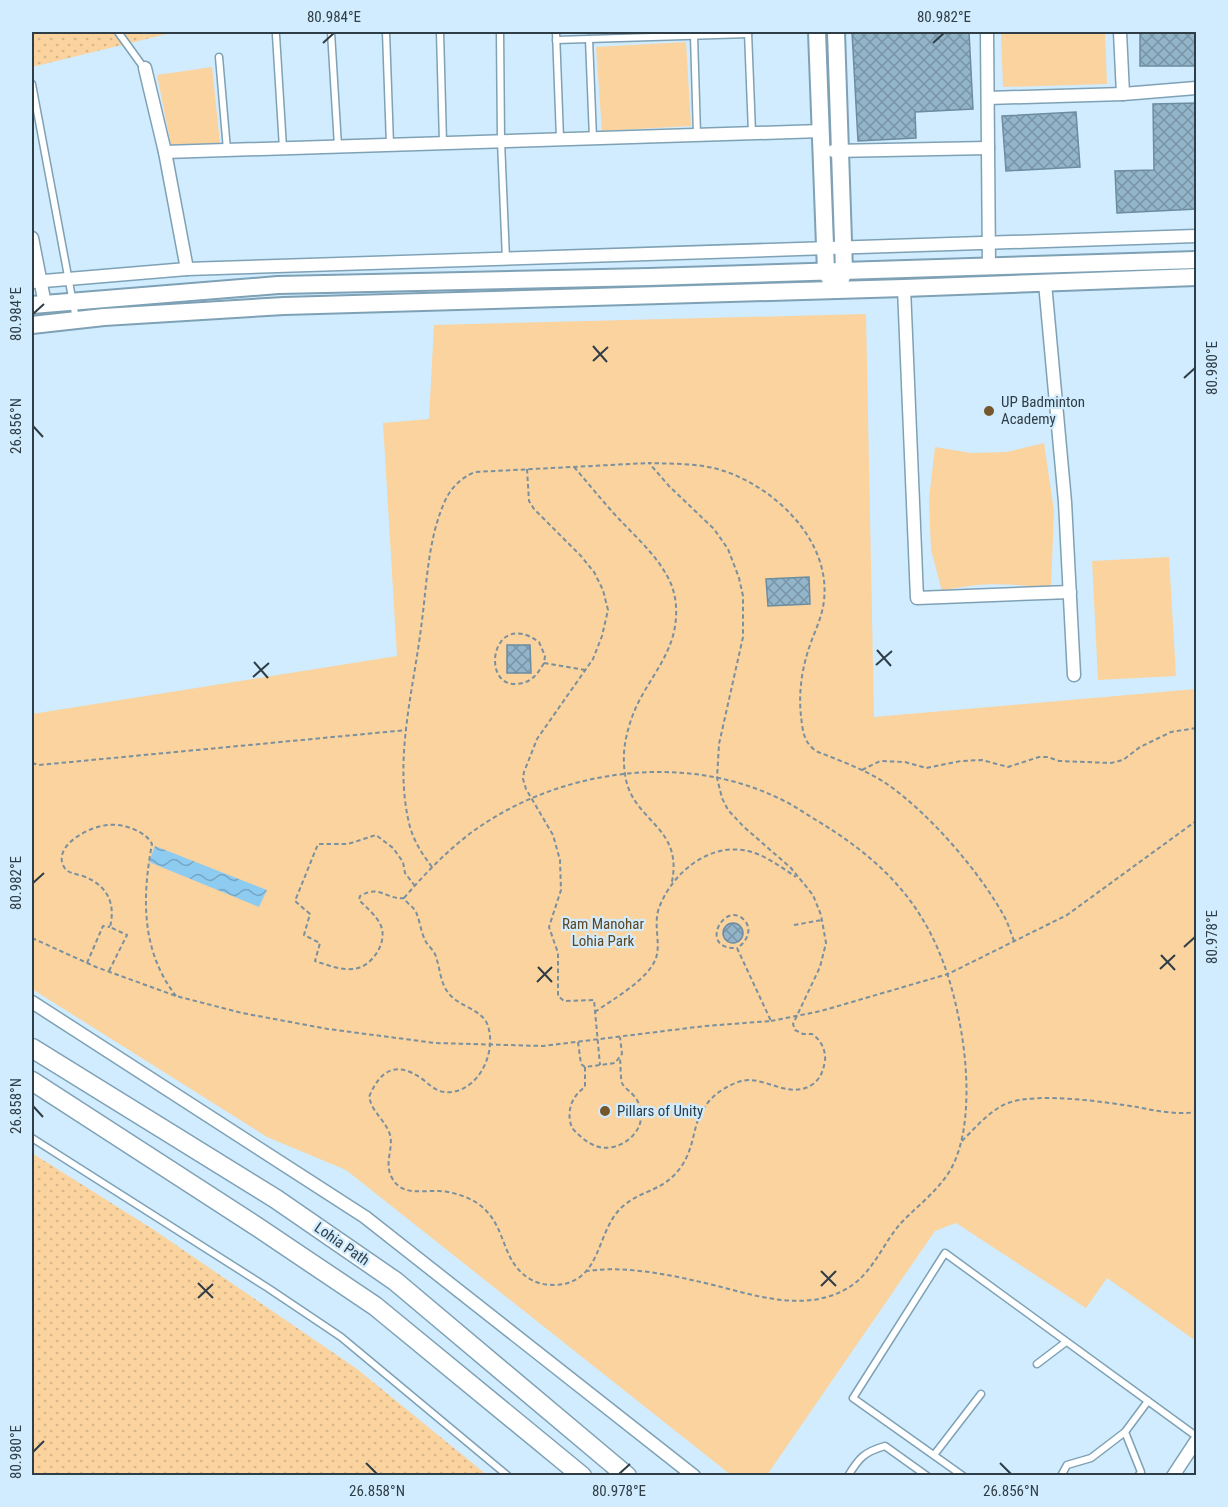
<svg xmlns="http://www.w3.org/2000/svg" width="1228" height="1507" font-family="'Roboto Condensed',sans-serif">
<defs>
<pattern id="grass-dots" width="8" height="8" patternUnits="userSpaceOnUse" patternTransform="scale(1.5)"><rect width="8" height="8" fill="#fad39f"/><path d="M2 2h.1M6 6h.1" fill="none" stroke="#d7b68a" stroke-width="1.8" stroke-linecap="round"/></pattern>
<pattern id="water-waves" width="16" height="10" patternUnits="userSpaceOnUse" patternTransform="scale(1.5)"><rect width="16" height="10" fill="#8ecbf0"/><path d="M0 5q4-4 8 0t8 0" fill="none" stroke="#74a6c4"/></pattern>
<pattern id="building-cross-hatch" width="8" height="8" patternUnits="userSpaceOnUse" patternTransform="scale(1.5)"><rect width="8" height="8" fill="#93b5ca"/><path d="M0 0l8 8M0 8l8-8" fill="none" stroke="#7894a6"/></pattern>
</defs>
<rect width="100%" height="100%" fill="#d0ecfe"/>
<g fill="url(#grass-dots)">
<polygon points="32,32 175,32 32,67"/>
<polygon points="32,1153 154,1230 357,1369 487,1475 32,1475"/>
</g>
<g fill="#fad39f">
<polygon points="1001,32 1105,32 1107,84 1003,87"/>
<polygon points="686,42 691,126 602,131 596,47"/>
<polygon points="212,67 220,144 171,145 157,75"/>
<polygon points="866,314 874,717 1196,689 1196,1341 1107,1278 1086,1308 956,1223 935,1231 767,1475 731,1475 346,1170 267,1137 32,989 32,714 397,656 383,423 429,419 434,325"/>
<path d="M1044 443 1054 511 1051 588C1009 584 984 581 942 591L931 550 929 499 935 447 971 453 1007 452Z"/>
<polygon points="1169,557 1176,676 1098,680 1092,561"/>
</g>
<polygon fill="url(#water-waves)" points="155,846 267,890 259,907 149,862"/>
<g fill="url(#building-cross-hatch)" stroke="#6c8ca0" stroke-width="1.5">
<polygon points="852,32 969,32 973,109 915,112 916,138 858,141"/>
<rect x="1140" y="32" width="57" height="34"/>
<polygon points="1197,103 1197,209 1117,213 1115,171 1154,170 1153,104"/>
<polygon points="1076,112 1080,167 1006,171 1002,116"/>
<polygon points="809,577 810,604 768,606 766,579"/>
<polygon points="507,645 530,645 531,673 507,673"/>
<circle cx="733" cy="933" r="10"/>
</g>
<g fill="none" stroke-linecap="round" stroke-linejoin="round">
<g stroke="#7fa1b5" stroke-width="9">
<g id="service">
<polyline points="118,32 144,68"/>
<polyline points="331,32 338,146"/>
<polyline points="386,32 390,145"/>
<polyline points="440,32 443,143"/>
<polyline points="500,32 501,141 506,259"/>
<polyline points="556,32 560,139"/>
<polyline points="748,32 752,133"/>
<polyline points="276,35 283,148"/>
<polyline points="694,36 697,135"/>
<polyline points="589,39 593,138"/>
<polyline points="556,40 748,34"/>
<polyline points="219,57 227,150"/>
<polyline points="32,84 76,319"/>
<polyline points="32,1138 268,1288 341,1337 508,1476"/>
<polyline points="1037,1364 1066,1342"/>
<polyline points="934,1455 981,1394"/>
<path d="M848 1476C859 1458 864 1452 885 1446L927 1476"/>
<polyline points="963,1476 853,1398 945,1253 1196,1436"/>
<polyline points="1061,1476 1067,1465 1091,1458 1125,1432"/>
<polyline points="1138,1476 1141,1472 1125,1432 1148,1401"/>
</g>
</g>
<g stroke="#7fa1b5" stroke-width="15">
<g id="minor">
<polyline points="987,32 989,266"/>
<polyline points="1120,32 1123,94"/>
<polyline points="145,68 165,152 187,269"/>
<polyline points="988,98 1123,94 1196,88"/>
<polyline points="833,151 988,148"/>
<polyline points="165,152 821,131"/>
<polyline points="32,238 45,304"/>
<polyline points="32,282 187,269 1196,236"/>
<polyline points="1045,283 1065,502 1074,675"/>
<polyline points="904,288 917,598 1070,592"/>
<polyline points="32,1002 365,1217 694,1476"/>
<polyline points="1173,1476 1196,1441"/>
</g>
</g>
<g stroke="#7fa1b5" stroke-width="20">
<g id="tertiary">
<polyline points="817,32 826,272 832,282"/>
<polyline points="836,32 844,271 840,281"/>
<polyline points="32,305 278,285 649,277 1196,260"/>
<polyline points="32,325 104,317 284,306 904,288 1196,277"/>
</g>
</g>
<g stroke="#7fa1b5" stroke-width="21">
<g id="secondary">
<polyline points="32,1048 276,1199 395,1281 627,1476"/>
<polyline points="32,1081 259,1228 375,1306 582,1476"/>
</g>
</g>
<g stroke="#7b909d" stroke-width="2" stroke-dasharray="4.5 3" stroke-linecap="butt">
<path d="M574 467C589 484 603 502 619 519 635 536 654 553 666 574 674 587 677 602 676 617 674 658 643 683 631 720 625 738 622 755 625 774 631 823 686 825 671 886"/>
<polyline points="527,469 529,501 534,509 581,556 594,572 603,590 608,610 602,636 593,659 537,739 524,772 523,779 526,789 553,835 560,860 561,890 549,927 558,953 558,996 564,1001 594,1000 600,1065"/>
<path d="M544 663C537 675 531 683 516 684 480 686 492 608 539 642L545 656 544 663 585 670"/>
<polyline points="32,763 39,765 407,730"/>
<polyline points="862,770 880,761 905,762 926,768 961,761 982,760 1008,767 1039,757 1048,757 1059,761 1111,763 1123,760 1140,747 1171,732 1196,728"/>
<path d="M432 867C422 854 413 840 409 823 394 759 413 692 421 628 427 586 427 543 444 503 450 489 460 478 475 472L649 463"/>
<path d="M415 886 405 873 403 862 393 848 376 835 348 844H318L295 901 310 914 304 935 320 943 315 961C327 965 340 970 353 969 371 968 388 943 381 926 377 916 367 908 359 900L360 896C380 884 386 900 404 898 407 904 413 906 416 912 420 921 421 933 426 942 429 947 435 951 436 957 440 968 440 981 447 991 457 1007 482 1008 488 1026 497 1054 477 1095 444 1092 435 1091 429 1084 421 1078 396 1061 380 1070 369 1097 373 1113 383 1118 389 1132 395 1146 384 1161 391 1176 401 1197 421 1190 439 1191 453 1192 466 1196 477 1203 509 1225 498 1259 530 1279 538 1284 547 1285 556 1285 603 1282 595 1232 622 1207 642 1189 663 1192 681 1167 700 1139 688 1116 719 1092 728 1086 737 1081 748 1080 770 1080 792 1099 813 1084 821 1078 823 1071 825 1061 826 1050 821 1040 812 1034H803L795 1030 793 1024 820 967 826 943 821 915 813 895 791 868 744 827 728 810 722 798 717 778 719 744 743 637V596L739 578 728 549 714 529 669 486 649 463C672 464 698 463 721 470 776 487 835 544 823 607 821 617 817 627 813 637 803 662 798 689 801 716 802 725 803 736 808 743 810 746 814 750 818 752 841 761 866 770 887 784 930 814 979 871 1004 916 1008 923 1011 933 1014 941"/>
<path d="M404 898C429 869 457 840 490 820 573 768 687 755 776 797 790 803 803 812 816 820 904 873 943 929 961 1030 968 1070 971 1128 953 1165 941 1189 919 1204 901 1223 883 1243 873 1273 848 1288 800 1316 745 1291 696 1281 662 1273 622 1266 587 1271"/>
<polyline points="794,925 822,920"/>
<path d="M32 938 96 967 176 996 242 1013 328 1029 435 1043 543 1046 705 1026 771 1021 737 948C697 950 725 899 744 920 753 929 747 942 737 948"/>
<polyline points="87,963 103,926 110,927"/>
<path d="M109 971 127 935 110 927C116 903 107 885 83 876 74 873 65 874 62 862 58 842 92 826 108 825 122 823 146 831 152 844 142 897 141 951 176 996"/>
<path d="M595 1012C613 999 648 980 656 958 661 944 653 924 659 908 672 873 709 842 748 851 765 855 781 867 796 877"/>
<polyline points="771,1021 821,1011 948,974 1067,915 1196,821"/>
<polyline points="578,1042 581,1064 585,1067 615,1063 622,1054 620,1037"/>
<path d="M585 1067V1087C571 1097 566 1112 572 1128 583 1140 596 1151 613 1147 634 1142 649 1121 637 1100 634 1094 624 1088 622 1083 620 1076 621 1066 620 1059"/>
<path d="M962 1141C976 1127 990 1110 1008 1103 1038 1092 1105 1102 1137 1107 1157 1111 1176 1115 1196 1112"/>
</g>
<use href="#service" stroke="#fff" stroke-width="6"/>
<use href="#minor" stroke="#fff" stroke-width="12"/>
<use href="#tertiary" stroke="#fff" stroke-width="16"/>
<use href="#secondary" stroke="#fff" stroke-width="18"/>
</g>
<path fill="none" stroke="#2f3d46" stroke-width="2" d="M323 43 334 33M933 43 944 33M33 314 44 304M593 346 607 362M593 361 608 347M1184 378 1195 368M33 426 43 437M877 650 891 666M254 662 268 678M876 665 892 651M253 677 269 663M33 883 44 873M1184 947 1195 937M1161 955 1175 970M538 967 552 982M1160 969 1175 955M537 982 552 967M33 1106 43 1117M821 1271 836 1286M198 1283 213 1298M821 1286 836 1271M198 1298 213 1284M33 1452 44 1441M366 1463 377 1474M1000 1463 1011 1474M619 1474 630 1464"/>
<g fill="#75572b" stroke="#d0ecfe" stroke-width="2">
<circle cx="989" cy="411" r="6"/>
<circle cx="605" cy="1111" r="6"/>
</g>
<g text-anchor="middle" stroke-width="4.5" stroke-linejoin="round" paint-order="stroke">
<g font-size="15" fill="#2f3d46" stroke="#d0ecfe" text-anchor="start">
<text x="1001" y="407">UP Badminton<tspan x="1001" dy="17">Academy</tspan></text>
<text x="617" y="1116">Pillars of Unity</text>
</g>
<g font-size="15" fill="#60451d" stroke="#d0ecfe">
<text x="603" y="929">Ram Manohar<tspan x="603" dy="17">Lohia Park</tspan></text>
</g>
<g font-size="15" fill="#2f3d46" stroke="#d0ecfe">
<text transform="translate(342 1244) rotate(35)" y="5">Lohia Path</text>
</g>
</g>
<rect width="1228" height="1507" fill="none" stroke="#d0ecfe" stroke-width="66"/>
<rect x="33" y="33" width="1162" height="1441" fill="none" stroke="#2f3d46" stroke-width="2"/>
<g font-size="15" text-anchor="middle" fill="#2f3d46">
<text x="334" y="22">80.984°E</text>
<text x="944" y="22">80.982°E</text>
<text transform="translate(16 314) rotate(-90)" y="5">80.984°E</text>
<text transform="translate(1212 368) rotate(-90)" y="5">80.980°E</text>
<text transform="translate(16 426) rotate(-90)" y="5">26.856°N</text>
<text transform="translate(16 883) rotate(-90)" y="5">80.982°E</text>
<text transform="translate(1212 937) rotate(-90)" y="5">80.978°E</text>
<text transform="translate(16 1106) rotate(-90)" y="5">26.858°N</text>
<text transform="translate(16 1452) rotate(-90)" y="5">80.980°E</text>
<text x="377" y="1496">26.858°N</text>
<text x="619" y="1496">80.978°E</text>
<text x="1011" y="1496">26.856°N</text>
</g>
</svg>
